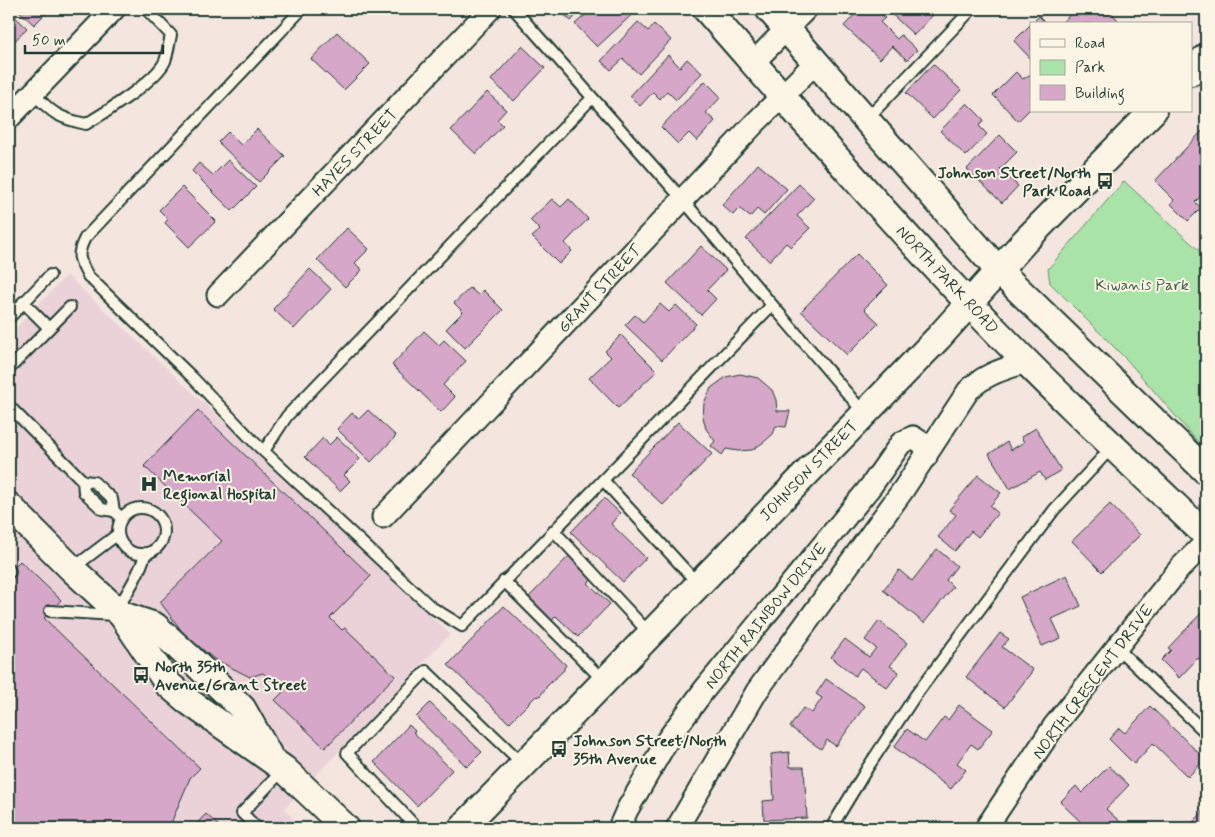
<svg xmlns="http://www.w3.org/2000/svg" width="1215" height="837" font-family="Mynerve,sans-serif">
<rect width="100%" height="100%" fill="#f4e5df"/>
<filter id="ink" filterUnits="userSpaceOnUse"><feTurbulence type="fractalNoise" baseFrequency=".02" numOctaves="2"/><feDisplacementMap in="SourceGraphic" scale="10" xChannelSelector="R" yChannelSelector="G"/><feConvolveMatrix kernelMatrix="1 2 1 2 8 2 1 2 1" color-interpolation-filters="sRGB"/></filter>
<g filter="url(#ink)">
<polygon fill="#ebd2d8" points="67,275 450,634 284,809 302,828 9,828 9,335"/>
<polygon fill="#a9e3a8" stroke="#64906e" points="1124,181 1206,257 1206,447 1198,442 1127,360 1050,283 1048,269"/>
<g fill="#d6a7c8" stroke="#1f3d34">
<polygon points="17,9 50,9 34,25"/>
<polygon points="558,9 582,9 571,21"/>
<polygon points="592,9 638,9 597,47 575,24"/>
<polygon points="860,9 876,9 885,18 880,22 897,39 901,35 917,50 907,60 892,46 880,59 844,26"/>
<polygon points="886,9 928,9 934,14 914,35"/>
<polygon points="1077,9 1108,9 1118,20 1113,24 1064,24 1062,22"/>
<polygon points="9,11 27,28 9,47"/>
<polygon points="1039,16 1047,24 1031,24"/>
<polygon points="638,22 648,31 654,24 671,40 639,74 623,59 611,70 601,61"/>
<polygon points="1031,24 1031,59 1014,41"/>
<polygon points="337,32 370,64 344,90 311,59"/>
<polygon points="522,46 545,68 514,101 491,80"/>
<polygon points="668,55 680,67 687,59 702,73 676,100 667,91 660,99 653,92 640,106 630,96"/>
<polygon points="933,64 961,90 933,119 906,93"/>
<polygon points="1016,72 1023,79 1031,74 1031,108 1018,121 993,95"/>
<polygon points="705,81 721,97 706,113 715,121 697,141 689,133 678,144 661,127"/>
<polygon points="487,92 506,110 497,120 503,125 476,154 451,130"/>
<polygon points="967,103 984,120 979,126 987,134 966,156 940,131"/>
<polygon points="257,129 285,156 259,182 218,142 228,132 241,145"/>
<polygon points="1202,131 1206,135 1206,191 1195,202 1201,208 1188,221 1171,204 1174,200 1155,181"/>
<polygon points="1000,135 1017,152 1000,169 1018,186 1002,203 967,169"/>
<polygon points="228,160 256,187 232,211 192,171 199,163 213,175"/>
<polygon points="758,164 787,189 764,215 757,209 750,217 739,208 733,215 722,205"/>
<polygon points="799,184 814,198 797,216 810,228 791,247 786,243 769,261 746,239"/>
<polygon points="182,187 216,221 189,247 165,223 168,219 159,210"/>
<polygon points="552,199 561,207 569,199 588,219 565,243 572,251 559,264 532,237 540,230 530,220"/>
<polygon points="347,228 369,249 355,263 362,270 345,287 317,260"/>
<polygon points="701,246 726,270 707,290 716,299 701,315 667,283"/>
<polygon points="857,254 888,285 864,309 879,323 847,355 801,311"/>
<polygon points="310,269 331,289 294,329 273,309"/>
<polygon points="470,288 478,295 483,290 503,310 465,348 446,329 463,312 454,303"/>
<polygon points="660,304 669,312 676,305 696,324 662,360 625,325 635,315 643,322"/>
<polygon points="424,331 439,345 444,340 466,361 443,385 455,397 441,412 392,365"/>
<polygon points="621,335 657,371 618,408 589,378 611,357 605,351"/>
<polygon points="740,374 758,378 772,390 776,400 777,411 790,411 786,427 776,426 773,434 764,442 752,450 738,451 726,449 722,455 711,446 715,441 706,429 703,417 704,403 711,388 726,377"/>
<polygon points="198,410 371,576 330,618 342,630 345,628 395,676 325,748 275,700 283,692 263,673 250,677 214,659 184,634 160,602 222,541 144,466"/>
<polygon points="368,410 396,436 371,462 337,429 352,413 359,419"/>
<polygon points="678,422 712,454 663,505 629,473"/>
<polygon points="1036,428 1061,470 1045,480 1040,472 1010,489 989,454 1007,442 1011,450 1024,442 1021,437"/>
<polygon points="337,437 360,459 344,475 350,481 340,491 305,457 323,438 329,445"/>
<polygon points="978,475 1001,493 990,506 998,513 978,537 971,531 955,551 938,537 956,515 949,510"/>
<polygon points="604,498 620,513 611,524 646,558 623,582 571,532"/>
<polygon points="1110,504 1140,535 1102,572 1072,541"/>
<polygon points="937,549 957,566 946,580 953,587 924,623 883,590 899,570 912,581"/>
<polygon points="569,556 592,579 588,583 610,604 578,637 556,616 551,622 527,599"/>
<polygon points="20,561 61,600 44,618 200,768 190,778 169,828 9,828 9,572"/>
<polygon points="1067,575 1081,606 1052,619 1061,638 1042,646 1020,597"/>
<polygon points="504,606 566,665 564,668 564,670 547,686 543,692 540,696 535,697 509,723 448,665"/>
<polygon points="1206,608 1206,665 1198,658 1179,678 1161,660 1171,650 1168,648"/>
<polygon points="879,621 907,643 890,666 899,672 887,688 861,668 855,676 831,657 845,639 869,657 876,648 865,640"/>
<polygon points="1000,633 1009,639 1002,647 1033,670 1005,707 966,677"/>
<polygon points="826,679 865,706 836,746 827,740 821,749 790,727 803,708 812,713 822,698 816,694"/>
<polygon points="430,703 482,752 467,767 416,717"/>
<polygon points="959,705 993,730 978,749 971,744 957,763 966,770 951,789 894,747 907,729 925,742 944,717 948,720"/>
<polygon points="1150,706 1205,759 1188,777 1153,743 1134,764 1109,739 1119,728 1125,733"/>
<polygon points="409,725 415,731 413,732 452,770 417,806 374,762"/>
<polygon points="789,752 790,767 804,767 807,818 764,820 763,801 774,800 771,754"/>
<polygon points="1109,766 1129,785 1106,809 1127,828 1087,828 1060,802 1076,786 1082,793"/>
<polygon points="1206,809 1206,828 1197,828 1192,823"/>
<polygon points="206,814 221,828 192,828"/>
<polygon points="732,819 747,828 726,828"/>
<polygon points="1056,821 1063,828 1049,828"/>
</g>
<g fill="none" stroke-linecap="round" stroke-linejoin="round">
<g stroke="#1f3d34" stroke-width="14">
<g id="service">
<path d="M302 9 85 238C76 255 79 260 88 276L192 377 256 444 431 607 462 626 772 305"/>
<polyline points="514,9 683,200 864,413"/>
<path d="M33 93C52 113 58 118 86 124 105 113 157 80 165 61 168 53 169 43 171 35L146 9"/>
<polyline points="866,120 972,9"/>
<polyline points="23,302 49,328"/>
<polyline points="9,318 50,275"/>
<polyline points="9,369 70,307"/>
<polyline points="9,406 83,481 94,482 112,499 114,511 122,518"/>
<polyline points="264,451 287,416 592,98"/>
<polyline points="603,480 698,584"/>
<polyline points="83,481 84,492 102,509 114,511"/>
<circle cx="141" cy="531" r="23"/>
<polyline points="554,531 650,634"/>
<polyline points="73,568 118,534"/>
<polyline points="9,569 10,572"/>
<polyline points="504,581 604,681"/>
<path d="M117 609C129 591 139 574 146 553"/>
<polyline points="50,611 114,615"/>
<polyline points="1116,647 1206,733"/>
<polyline points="257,828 242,813 284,769"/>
<polyline points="417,828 347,753 426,671 523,764"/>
<polyline points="831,828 868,767 915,696 1054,510 1112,447"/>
</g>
</g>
<g stroke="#1f3d34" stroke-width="25">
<g id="minor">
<polyline points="753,63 806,9"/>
<polyline points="9,118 114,9"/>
<polyline points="218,295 490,9"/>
<polyline points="383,517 753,125 816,62"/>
<polyline points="619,828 627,810 668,739 704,690 871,486 901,443 913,437 925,445 926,457"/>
<path d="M677 828 757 691 903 490 968 391C984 374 1004 369 1026 362"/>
<polyline points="986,828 1054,726 1180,568 1206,542"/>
</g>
</g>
<g stroke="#1f3d34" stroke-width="30">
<g id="tertiary">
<path d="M706 9C792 107 878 207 968 302 1045 383 1126 459 1206 535"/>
<polyline points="769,9 999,271 1206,471"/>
<polyline points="1191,72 1206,57"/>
<polyline points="9,506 72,569 122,615 168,684 188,701 284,769 346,828"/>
<polyline points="122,615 155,626 191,659 242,708 268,754"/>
<polyline points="462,828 939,337 1025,241 1153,111"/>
</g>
</g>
<use href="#service" stroke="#fcf5e5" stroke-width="10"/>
<use href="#minor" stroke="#fcf5e5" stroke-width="21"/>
<use href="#tertiary" stroke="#fcf5e5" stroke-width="26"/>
</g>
</g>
<defs>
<g id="bus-bare" transform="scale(1.35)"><path d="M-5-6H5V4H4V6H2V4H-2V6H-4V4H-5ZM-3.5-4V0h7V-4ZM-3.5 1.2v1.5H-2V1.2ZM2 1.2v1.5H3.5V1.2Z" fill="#1f3d34" stroke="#fcf5e5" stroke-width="2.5" paint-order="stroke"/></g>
<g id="hospital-bare" transform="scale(1.35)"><path d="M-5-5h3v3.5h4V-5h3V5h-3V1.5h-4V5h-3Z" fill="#1f3d34" stroke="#fcf5e5" stroke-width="2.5" paint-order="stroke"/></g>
</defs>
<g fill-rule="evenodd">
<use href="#bus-bare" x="1105" y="181"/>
<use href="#hospital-bare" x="149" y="484"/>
<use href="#bus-bare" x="141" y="675"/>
<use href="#bus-bare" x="559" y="749"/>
</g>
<g text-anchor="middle" stroke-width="4" stroke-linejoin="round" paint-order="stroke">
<g font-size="16" fill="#1f3d34" stroke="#fcf5e5">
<text transform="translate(354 152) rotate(-46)" y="6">HAYES STREET</text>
<text transform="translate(948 279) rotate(47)" y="6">NORTH PARK ROAD</text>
<text transform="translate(599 288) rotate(-47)" y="6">GRANT STREET</text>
<text transform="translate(808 470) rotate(-46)" y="6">JOHNSON STREET</text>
<text transform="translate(765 615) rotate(-51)" y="6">NORTH RAINBOW DRIVE</text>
<text transform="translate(1092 681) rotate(-53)" y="6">NORTH CRESCENT DRIVE</text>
</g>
<g font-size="16" font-weight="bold" fill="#1f3d34" stroke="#fcf5e5" text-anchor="start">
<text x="1091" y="178" text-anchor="end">Johnson Street/North<tspan x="1091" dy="18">Park Road</tspan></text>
<text x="163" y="481">Memorial<tspan x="163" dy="18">Regional Hospital</tspan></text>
<text x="155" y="672">North 35th<tspan x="155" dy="18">Avenue/Grant Street</tspan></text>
<text x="573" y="746">Johnson Street/North<tspan x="573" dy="18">35th Avenue</tspan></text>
</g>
<g font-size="16" fill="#3b5e4b" stroke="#fcf5e5">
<text x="1142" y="290">Kiwanis Park</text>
</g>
</g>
<rect width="1215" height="837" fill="none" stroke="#fcf5e5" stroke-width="30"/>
<rect x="15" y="15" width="1185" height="807" fill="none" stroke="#1f3d34" stroke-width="2" filter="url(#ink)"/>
<rect x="1030" y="22" width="162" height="90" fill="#fcf5e5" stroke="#a4ab9e"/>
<rect x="1040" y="39" width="25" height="8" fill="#fcf5e5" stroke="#a4ab9e"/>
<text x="1075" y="48" font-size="15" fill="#1f3d34">Road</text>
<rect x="1040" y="60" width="25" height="15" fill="#a9e3a8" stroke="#a4ab9e"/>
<text x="1075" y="72" font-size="15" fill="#1f3d34">Park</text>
<rect x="1040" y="85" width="25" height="15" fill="#d6a7c8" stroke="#a4ab9e"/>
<text x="1075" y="98" font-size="15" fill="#1f3d34">Building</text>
<path d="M25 45v8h138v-8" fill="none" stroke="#1f3d34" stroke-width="2.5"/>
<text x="32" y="45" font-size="15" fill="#1f3d34" stroke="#fcf5e5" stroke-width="4" paint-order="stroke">50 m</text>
</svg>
